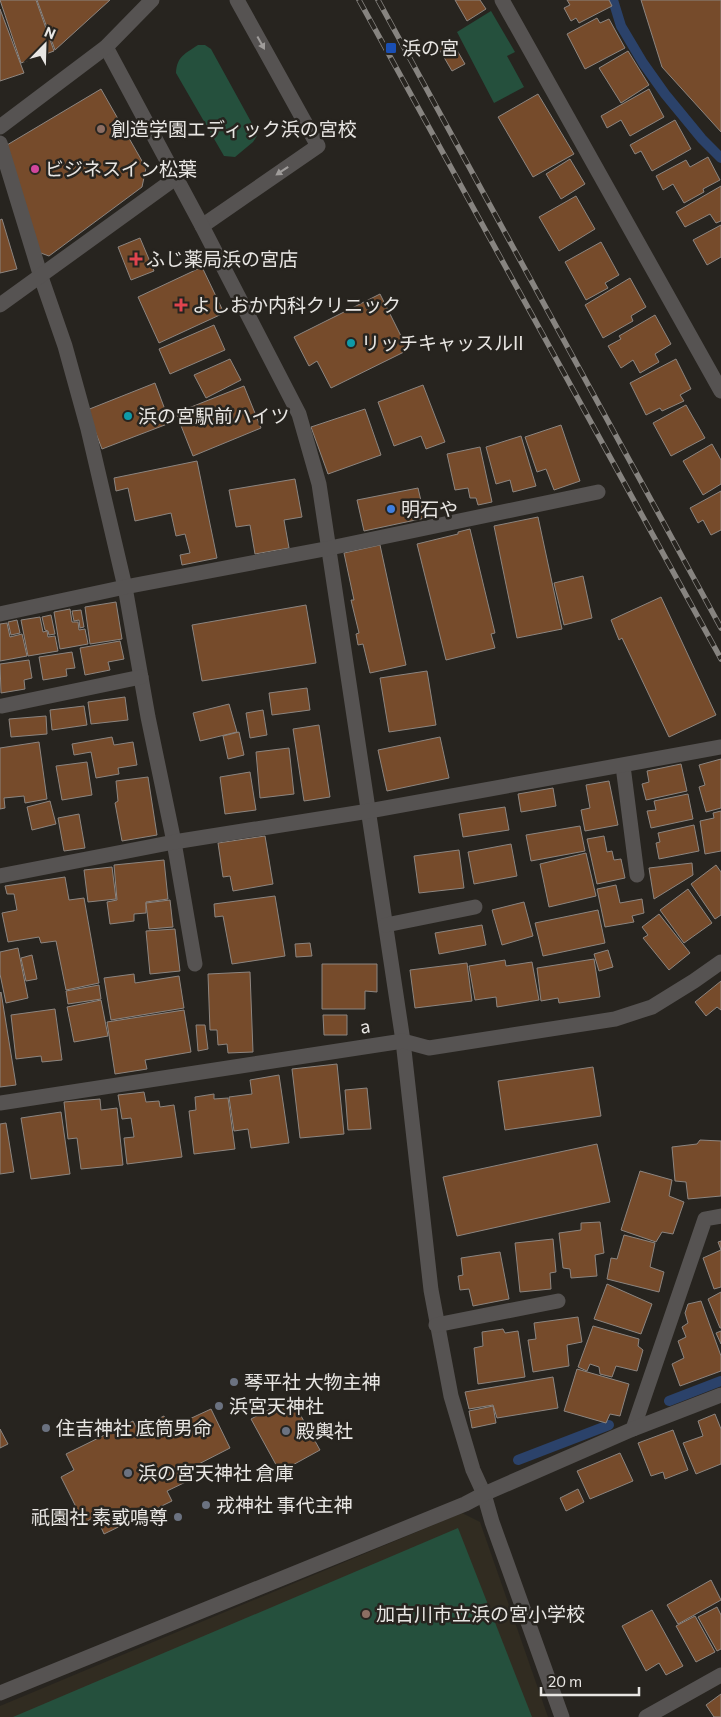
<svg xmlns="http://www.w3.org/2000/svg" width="721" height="1717" font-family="Commissioner,'Noto Sans JP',sans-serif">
<rect width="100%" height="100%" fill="#27241f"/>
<polygon fill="#312c21" points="462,1513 480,1522 548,1717 0,1717 0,1706"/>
<g fill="#25503d">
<polygon points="491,11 515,52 507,56 524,87 494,103 457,32"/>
<path d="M198 45H205L211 49 255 129 257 136 253 142 235 157 224 156 176 73C177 56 185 54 198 45Z"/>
<polygon points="458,1528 532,1717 13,1717"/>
</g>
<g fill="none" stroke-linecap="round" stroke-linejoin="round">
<g stroke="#2b426a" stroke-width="10">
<polyline points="613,0 621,26 643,63 665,94 702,139 721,158"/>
<polyline points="669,1401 721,1381"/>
<polyline points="518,1460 609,1425"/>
</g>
</g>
<g fill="#764b2b" stroke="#8c8580">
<polygon points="0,0 36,0 54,51 21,63"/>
<polygon points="37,0 110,0 55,50"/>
<polygon points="455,0 480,0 486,9 467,21"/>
<polygon points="567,0 609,0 612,6 579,23 576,18 571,21 564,8 570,5"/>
<polygon points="641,0 721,0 721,132 662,67"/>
<polygon points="0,9 24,73 0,81"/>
<polygon points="597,18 600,23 609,19 625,48 585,69 567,34"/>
<polygon points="451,40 465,64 452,71 438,47"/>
<polygon points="628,51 649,85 621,103 599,68"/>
<polygon points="101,89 146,168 142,187 49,256 38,252 7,145"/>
<polygon points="649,89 664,117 630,136 621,120 607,128 601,116"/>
<polygon points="538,94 574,154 533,177 498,117"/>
<polygon points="675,120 691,149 652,171 641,151 635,154 630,145"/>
<polygon points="708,157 720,180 703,189 704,192 684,203 673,184 663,190 656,176 686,160 690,167"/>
<polygon points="570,159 585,184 561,199 546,174"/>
<polygon points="721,186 721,221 716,223 710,214 685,227 676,212"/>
<polygon points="576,196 595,229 559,251 539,217"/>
<polygon points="2,219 17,269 0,273 0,220"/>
<polygon points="721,225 721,257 707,265 693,240"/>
<polygon points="140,238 154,271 131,280 118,247"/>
<polygon points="601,242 619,275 605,283 608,288 586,300 565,262"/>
<polygon points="202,267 224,313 159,343 138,297"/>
<polygon points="630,278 646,307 631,316 633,321 603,338 585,305"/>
<polygon points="380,294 408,350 331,388 317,361 309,366 294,337"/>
<polygon points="655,315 671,344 655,354 659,362 640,373 633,360 621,368 608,346 621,339 619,336"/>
<polygon points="214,325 225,350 170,374 159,349"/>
<polygon points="230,359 241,380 206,398 194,375"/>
<polygon points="676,359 691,389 680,395 684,401 662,411 660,408 646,415 630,383"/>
<polygon points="155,383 170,423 102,449 87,410"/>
<polygon points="423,385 445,442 426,449 421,436 394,446 378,402"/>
<polygon points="244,386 261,428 193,456 176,413"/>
<polygon points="686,405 705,438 671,456 653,423"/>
<polygon points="365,409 381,455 328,474 311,427"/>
<polygon points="561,425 580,481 554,490 546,469 537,472 525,437"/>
<polygon points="521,436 536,486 513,492 510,480 496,484 486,447"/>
<polygon points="712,444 721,460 721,484 703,495 683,461"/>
<polygon points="480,447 492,502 478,505 476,498 470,498 468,488 455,490 447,454"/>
<polygon points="197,461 217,558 182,565 180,555 190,553 185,534 176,536 171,513 135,521 128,488 116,491 114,478"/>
<polygon points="295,479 302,517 284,520 289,548 255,554 250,525 236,527 229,490"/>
<polygon points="418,488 425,518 364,531 357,500"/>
<polygon points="721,491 721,530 711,535 703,520 698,523 690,508"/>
<polygon points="538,517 562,629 517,638 494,526"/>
<polygon points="470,529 495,633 491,634 495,648 446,660 417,544 458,534 458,532"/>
<polygon points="380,545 406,665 370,673 363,644 358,645 356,634 359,633 351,600 354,600 344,553"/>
<polygon points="583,576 592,618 564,625 554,583"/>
<polygon points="661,597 716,715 669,737 622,638 619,640 611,620"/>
<polygon points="116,602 122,639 90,644 85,607"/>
<polygon points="306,605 316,663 202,681 192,625"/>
<polygon points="70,609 72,622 78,622 79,630 85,629 88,644 60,649 54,612"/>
<polygon points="81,610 84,627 80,628 79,620 74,621 72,611"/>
<polygon points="51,615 55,634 49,635 48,631 45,630 42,617"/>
<polygon points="40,617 43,632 47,631 48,637 55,636 58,651 28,656 21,620"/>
<polygon points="17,620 20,633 11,635 8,622"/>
<polygon points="7,623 10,637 22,634 27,656 0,661 0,624"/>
<polygon points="120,641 124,659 108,662 110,670 85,675 80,648"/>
<polygon points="72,652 75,668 66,669 67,676 43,680 39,657"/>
<polygon points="29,660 32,678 24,680 25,689 1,693 0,664"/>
<polygon points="427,671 436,725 389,732 380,678"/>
<polygon points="307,688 310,710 272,715 269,693"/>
<polygon points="125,697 128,720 91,724 88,702"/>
<polygon points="229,704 237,732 200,741 193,713"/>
<polygon points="84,706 87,725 52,730 50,710"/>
<polygon points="263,710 267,735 250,738 246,713"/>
<polygon points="46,716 47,734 11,737 9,719"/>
<polygon points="319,725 330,797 304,801 293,729"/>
<polygon points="239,732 244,755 228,759 223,736"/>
<polygon points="112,737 114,745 133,742 137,765 118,768 119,774 96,778 91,752 74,755 72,744"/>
<polygon points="440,737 449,778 387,791 378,750"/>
<polygon points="39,742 47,799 25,803 24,796 4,798 5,808 0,809 0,748"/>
<polygon points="289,748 294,794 260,798 256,752"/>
<polygon points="721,759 721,808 706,812 699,787 705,785 699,765"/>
<polygon points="87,762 92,795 62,800 56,766"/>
<polygon points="681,764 687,791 646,800 642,784 649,782 647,771"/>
<polygon points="250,772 256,810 225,814 220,777"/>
<polygon points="148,777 157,835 122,841 115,803 118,801 116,781"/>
<polygon points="609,781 618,825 585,831 581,810 590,808 586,785"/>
<polygon points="553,788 556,806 521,812 518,794"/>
<polygon points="688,794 693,819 651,828 647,811 656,810 654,801"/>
<polygon points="50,801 56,824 32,830 27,807"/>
<polygon points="505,807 509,830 463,837 459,814"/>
<polygon points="721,811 721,851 705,854 700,821 714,818 713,813"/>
<polygon points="79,814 85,848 64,851 58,818"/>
<polygon points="694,825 699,851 659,859 656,843 660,842 658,833"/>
<polygon points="580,826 585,851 531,861 526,835"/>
<polygon points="265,836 273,884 233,891 230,876 223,877 218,843"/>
<polygon points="604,836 607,852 612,851 614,860 621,859 625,878 597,884 587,839"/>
<polygon points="511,844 517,876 474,884 468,852"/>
<polygon points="459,850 464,888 419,893 414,856"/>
<polygon points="586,853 596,896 549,907 540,864"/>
<polygon points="164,860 168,899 146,902 146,913 134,914 134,921 110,924 107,902 117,900 114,865"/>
<polygon points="692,863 693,875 654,899 649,868"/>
<polygon points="716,865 721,872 721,915 715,919 691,884"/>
<polygon points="112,867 116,899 88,902 84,870"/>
<polygon points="65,877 69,900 84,898 99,983 66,990 56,941 41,943 39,937 8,942 2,913 17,910 14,894 7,894 5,886"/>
<polygon points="616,885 620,903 642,899 644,913 632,916 634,922 605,927 597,889"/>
<polygon points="688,889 712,923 684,943 660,910"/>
<polygon points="275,896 285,956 232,964 223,916 215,917 214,904"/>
<polygon points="170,900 173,927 149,929 146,903"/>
<polygon points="524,902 533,936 502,945 492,910"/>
<polygon points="598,910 605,943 543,956 535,923"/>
<polygon points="659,914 690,953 669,970 643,938 648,935 642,927"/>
<polygon points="482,925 486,945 439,954 435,933"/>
<polygon points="175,929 180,971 150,974 146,931"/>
<polygon points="310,943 312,956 296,957 295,944"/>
<polygon points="18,948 28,998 6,1003 0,974 0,952"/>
<polygon points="608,950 613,967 599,971 594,954"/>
<polygon points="32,955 37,979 26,981 21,958"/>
<polygon points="594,959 600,997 559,1003 558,998 541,1001 537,968"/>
<polygon points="505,960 506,966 532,962 539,1000 497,1007 496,997 475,1000 469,966"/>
<polygon points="467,963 472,1001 415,1008 410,970"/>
<polygon points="322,964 377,964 377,992 365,991 365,1009 322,1009"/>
<polygon points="250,972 253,1052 228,1053 227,1044 218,1045 217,1030 210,1030 208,974"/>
<polygon points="134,974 135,983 179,976 184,1008 111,1020 104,978"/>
<polygon points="721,981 721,1010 717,1007 706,1016 695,1002"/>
<polygon points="99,985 101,999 68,1004 66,991"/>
<polygon points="1,992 16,1085 0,1087 0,993"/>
<polygon points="101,1000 108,1036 74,1042 67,1007"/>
<polygon points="55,1009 62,1060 42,1062 41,1056 16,1059 11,1015"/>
<polygon points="184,1010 191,1052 145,1060 147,1069 115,1074 107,1022"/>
<polygon points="323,1015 347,1015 347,1035 324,1035"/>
<polygon points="196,1025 205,1025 208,1049 198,1051"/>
<polygon points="337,1064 344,1134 300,1138 292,1069"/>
<polygon points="593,1067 601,1116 505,1130 498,1081"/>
<polygon points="279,1075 289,1143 251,1148 248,1129 234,1131 229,1097 252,1094 250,1080"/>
<polygon points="367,1088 371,1129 348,1130 345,1090"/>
<polygon points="144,1092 146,1102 159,1101 160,1107 174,1105 182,1157 127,1164 124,1138 134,1137 131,1118 122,1119 118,1095"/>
<polygon points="214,1094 214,1099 228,1098 235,1149 194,1154 189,1111 196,1110 195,1097"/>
<polygon points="100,1099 101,1110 117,1108 123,1165 81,1169 77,1138 68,1139 64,1102"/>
<polygon points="61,1112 70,1174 31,1179 21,1118"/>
<polygon points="6,1123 14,1172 0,1174 0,1124"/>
<polygon points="700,1140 721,1141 721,1196 688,1199 686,1182 675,1181 672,1147 697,1144"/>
<polygon points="597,1144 610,1202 457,1236 443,1177"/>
<polygon points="640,1171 672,1180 669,1196 684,1202 673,1234 662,1232 656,1242 621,1230"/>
<polygon points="600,1222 604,1253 595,1255 597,1276 571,1278 570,1269 563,1268 559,1233 581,1230 581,1223"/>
<polygon points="624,1235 655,1243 650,1267 664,1272 659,1292 607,1279 611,1258 617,1259"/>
<polygon points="553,1239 556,1272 550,1273 551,1289 520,1292 515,1243"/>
<polygon points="721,1241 721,1287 714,1289 703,1258 721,1250 718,1242"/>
<polygon points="500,1252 509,1299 473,1306 469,1289 460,1290 458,1276 463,1275 461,1258"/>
<polygon points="607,1284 652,1304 641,1334 594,1319"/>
<polygon points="721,1292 721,1328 720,1328 708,1299"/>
<polygon points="701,1301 721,1356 721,1371 680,1386 672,1364 684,1358 678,1341 686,1337 682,1327 688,1323 685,1313 688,1304"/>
<polygon points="578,1317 582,1342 567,1345 569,1366 533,1372 528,1340 536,1339 534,1323"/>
<polygon points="593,1326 639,1339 638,1346 643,1350 637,1371 616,1366 612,1377 600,1374 599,1367 590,1364 587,1371 578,1367"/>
<polygon points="503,1329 505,1333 518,1331 525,1377 478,1384 474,1348 483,1346 482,1332"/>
<polygon points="721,1331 721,1344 716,1333"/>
<polygon points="577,1369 629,1384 620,1416 610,1414 606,1423 564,1411"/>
<polygon points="553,1377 558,1408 497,1418 493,1405 469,1409 465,1392"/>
<polygon points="291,1398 320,1450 280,1472 251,1419"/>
<polygon points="493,1406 496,1423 472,1428 469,1411"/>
<polygon points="211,1409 230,1448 187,1470 192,1479 167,1491 172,1501 104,1534 96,1516 84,1523 61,1477 74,1470 66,1454 133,1421 137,1429 164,1416 170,1428"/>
<polygon points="715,1414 721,1429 721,1464 696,1474 683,1443 703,1436 698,1421"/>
<polygon points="0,1429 8,1444 0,1448"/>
<polygon points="673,1430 688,1470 665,1479 663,1472 651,1476 638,1443"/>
<polygon points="620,1453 633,1481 590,1499 577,1471"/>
<polygon points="578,1489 584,1502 566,1511 560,1498"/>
<polygon points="711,1580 721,1600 678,1624 667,1605"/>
<polygon points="717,1607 721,1615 721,1649 717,1651 698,1617"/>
<polygon points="652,1610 683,1666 666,1675 659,1663 646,1671 622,1626"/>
<polygon points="695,1616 715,1652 696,1662 676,1626"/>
<polygon points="721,1694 721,1717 714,1717 706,1705"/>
</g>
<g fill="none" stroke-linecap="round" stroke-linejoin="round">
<polyline stroke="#565352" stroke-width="15" points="202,226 318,146 237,0"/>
<g stroke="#565352" stroke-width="15">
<polyline points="502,0 721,391"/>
<polyline points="106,47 202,226 299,414 319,484 403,1041 431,1290 451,1396 473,1470 484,1494 492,1522 562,1717"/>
<polyline points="0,127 106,47 152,0"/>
<polyline points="0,143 41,277 65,346 88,429 125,587 148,717 174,842 195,964"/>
<polyline points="0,305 177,177"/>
<polyline points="0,614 125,587 330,548 598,492"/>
<polyline points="2,706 141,677"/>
<polyline points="623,766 637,875"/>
<polyline points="0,876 174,842 369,811 721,747"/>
<polyline points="386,925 475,907"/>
<polyline points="0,1103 403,1041 429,1048 615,1019 652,1007 694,981 721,962"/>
<polyline points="436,1325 558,1301"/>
<polyline points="633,1429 705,1219 721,1216"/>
<polyline points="0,1693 465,1504 484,1494 633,1429 721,1395"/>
<polyline points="646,1717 721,1675"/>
</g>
<g stroke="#878480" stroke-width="5.5">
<g id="rail">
<polyline points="359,0 721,659"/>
<polyline points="378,0 721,628"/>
</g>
</g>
<use href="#rail" stroke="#27241f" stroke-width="4" stroke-dasharray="11" stroke-linecap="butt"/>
</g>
<defs><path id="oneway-solid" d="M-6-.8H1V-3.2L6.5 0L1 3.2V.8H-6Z" transform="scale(1.25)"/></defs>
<g fill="#9f9c9a">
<use href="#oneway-solid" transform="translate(261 43) rotate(61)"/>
<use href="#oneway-solid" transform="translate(282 171) rotate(146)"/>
</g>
<rect fill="#1a4fb4" stroke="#27241f" stroke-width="2" x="385" y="42" width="12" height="12" rx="2.5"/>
<g fill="#8d6e63" stroke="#27241f" stroke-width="2">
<circle cx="101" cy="129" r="5"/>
<circle cx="366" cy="1614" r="5"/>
</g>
<circle fill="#d1479c" stroke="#27241f" stroke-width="2" cx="35" cy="169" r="5"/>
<g fill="#e0444e" stroke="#27241f" stroke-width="2">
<path d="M133.5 251.5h5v5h5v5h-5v5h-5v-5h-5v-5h5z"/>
<path d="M178.5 297.5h5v5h5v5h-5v5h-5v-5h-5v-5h5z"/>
</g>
<g fill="#0f9aa8" stroke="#27241f" stroke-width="2">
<circle cx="351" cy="343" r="5"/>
<circle cx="128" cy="416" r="5"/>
</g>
<circle fill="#3f7fe0" stroke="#27241f" stroke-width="2" cx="391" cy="509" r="5"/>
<g fill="#6b7280" stroke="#27241f" stroke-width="2">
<circle cx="234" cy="1382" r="5"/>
<circle cx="219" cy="1406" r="5"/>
<circle cx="46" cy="1428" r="5"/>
<circle cx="286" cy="1431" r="5"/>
<circle cx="128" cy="1473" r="5"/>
<circle cx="206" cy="1505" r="5"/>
<circle cx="178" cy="1517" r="5"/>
</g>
<g text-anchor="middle" stroke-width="5" stroke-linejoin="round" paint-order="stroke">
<g font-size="19" fill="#e8e6e3" stroke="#27241f" text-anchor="start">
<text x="402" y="55">浜の宮</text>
<text x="111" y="136">創造学園エディック浜の宮校</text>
<text x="45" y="176">ビジネスイン松葉</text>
<text x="146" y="266">ふじ薬局浜の宮店</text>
<text x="192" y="312">よしおか内科クリニック</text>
<text x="361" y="350">リッチキャッスルII</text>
<text x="138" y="423">浜の宮駅前ハイツ</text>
<text x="401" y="516">明石や</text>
<text x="244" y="1389">琴平社 大物主神</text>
<text x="229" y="1413">浜宮天神社</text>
<text x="56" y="1435">住吉神社 底筒男命</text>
<text x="296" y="1438">殿輿社</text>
<text x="138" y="1480">浜の宮天神社 倉庫</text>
<text x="216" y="1512">戎神社 事代主神</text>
<text x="168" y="1524" text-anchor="end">祇園社 素戜鳴尊</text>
<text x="376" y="1621">加古川市立浜の宮小学校</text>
</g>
<g font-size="19" fill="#e8e6e3" stroke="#27241f">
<text transform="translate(365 1026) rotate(-9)" y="7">a</text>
</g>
</g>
<g transform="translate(45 45) rotate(23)" stroke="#27241f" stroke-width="4" paint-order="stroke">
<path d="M0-4L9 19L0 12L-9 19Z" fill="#e8e6e3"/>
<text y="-8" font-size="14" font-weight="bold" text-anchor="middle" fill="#e8e6e3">N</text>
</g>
<path d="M541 1687v8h98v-8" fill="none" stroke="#e8e6e3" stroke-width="2.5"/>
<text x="548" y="1687" font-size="15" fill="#e8e6e3" stroke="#27241f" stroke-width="4" paint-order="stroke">20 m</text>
</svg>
